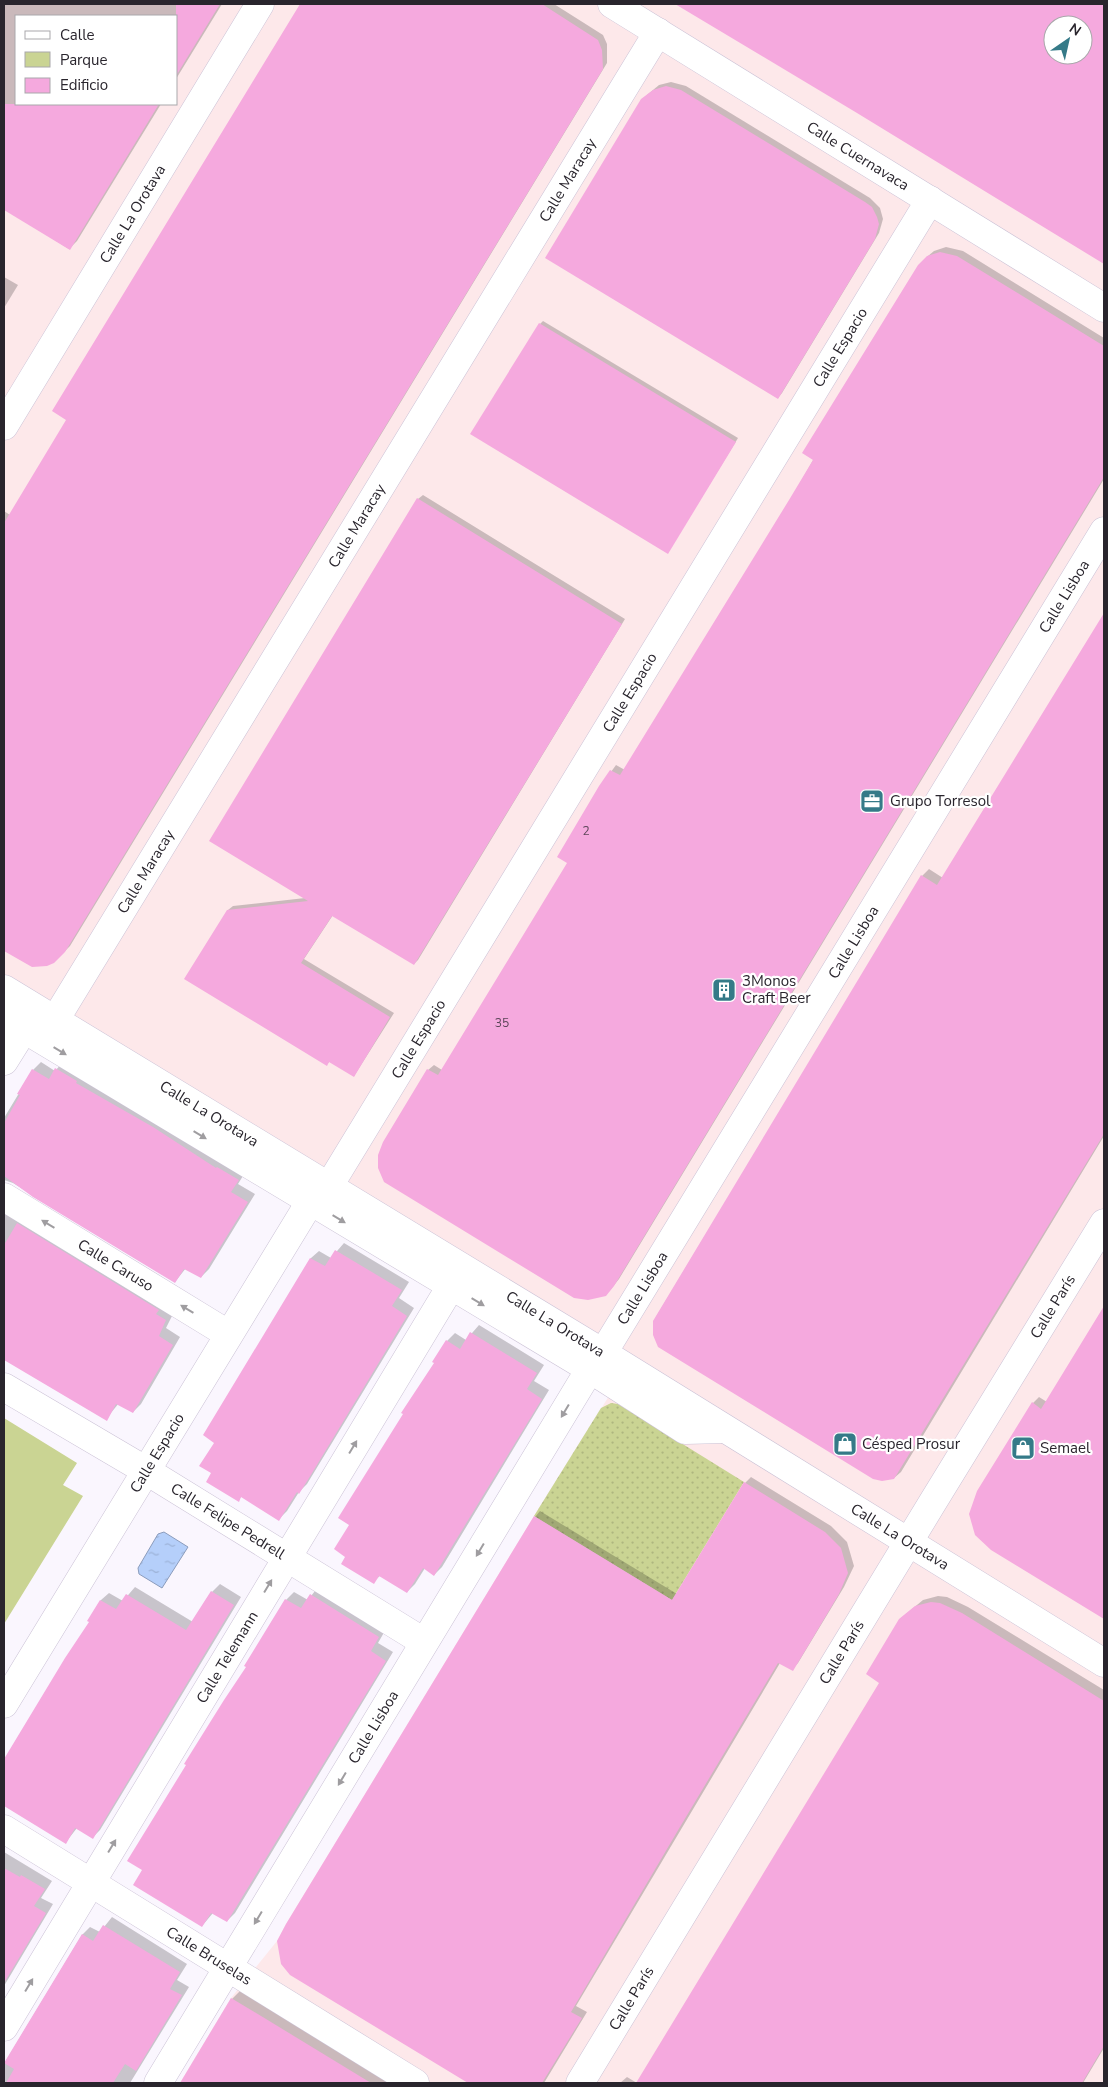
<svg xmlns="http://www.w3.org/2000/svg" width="1108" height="2087" font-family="'Nunito Sans',sans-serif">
<defs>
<pattern id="grass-dots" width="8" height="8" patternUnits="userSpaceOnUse" patternTransform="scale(1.25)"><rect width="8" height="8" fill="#cad493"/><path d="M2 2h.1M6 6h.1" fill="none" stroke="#aeb67f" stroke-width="1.8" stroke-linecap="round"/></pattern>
<pattern id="water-ripples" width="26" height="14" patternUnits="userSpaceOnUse" patternTransform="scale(1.25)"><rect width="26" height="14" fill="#b5cffa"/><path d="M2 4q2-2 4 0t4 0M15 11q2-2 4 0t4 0" fill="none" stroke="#9cb2d7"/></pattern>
</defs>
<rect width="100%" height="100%" fill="#faf6fe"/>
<path fill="#fde8ea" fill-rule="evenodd" d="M4 4H1104V2083H180L231 1998 277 1941 286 1924 534 1516 619 1380 4 1003ZM16 16H176V104H16ZM1053 25H1083V55H1053Z"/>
<polygon fill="url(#grass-dots)" points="611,1403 618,1404 744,1482 672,1600 534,1516 601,1408"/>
<polygon fill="#cad493" points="4,1418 77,1463 63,1485 83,1496 4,1624"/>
<polygon fill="url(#water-ripples)" stroke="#8b9cbc" points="164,1532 188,1547 162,1588 139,1574 138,1568 158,1534"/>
<g fill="#0003" fill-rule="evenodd">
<polygon points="4,4 222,4 176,79 176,16 16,16 16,104 161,104 77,241 69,249 4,208"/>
<polygon points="301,4 554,4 603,35 607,44 607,63 70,946 54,962 28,964 4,950 4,511 10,515 68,419 54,411"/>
<path d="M679 4H1104V263L857 112ZM1053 25H1083V55H1053Z"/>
<polygon points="671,82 686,86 870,198 880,208 883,219 879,233 782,393 778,398 647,95 659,85"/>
<polygon points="946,247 963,251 1104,338 1104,479 619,1279 611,1289 428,1070 434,1065 442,1070 569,863 600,787 616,765 625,770 790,501 928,256 934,251"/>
<polygon points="4,277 18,285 4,308"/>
<polygon points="543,321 738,438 668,552 540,324"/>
<polygon points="423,495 625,619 418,960 414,964 333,915 304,959 394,1013 354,1076 330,1061 327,1064 228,910 233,906 305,898 418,499"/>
<polygon points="1104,615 1104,1136 901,1472 894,1478 656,1317 922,876 929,869 943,878"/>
<polygon points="64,1061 246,1171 238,1184 255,1194 209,1269 201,1277 186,1268 175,1282 13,1183 4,1180 4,1118 33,1070 41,1062 55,1071"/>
<polygon points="4,1203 174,1312 166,1328 180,1337 141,1404 133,1412 119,1403 106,1419 4,1358"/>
<polygon points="344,1243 409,1282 399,1298 414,1308 307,1484 299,1492 287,1511 279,1519 242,1496 238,1500 213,1473 216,1442 204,1435 311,1258 319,1251 331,1258"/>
<polygon points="1104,1307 1104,1618 992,1549 1033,1403 1039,1397 1047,1402"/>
<polygon points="479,1325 544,1365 534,1381 549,1390 442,1567 434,1575 425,1568 415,1584 407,1592 381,1575 373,1582 347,1556 350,1525 447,1341 455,1333 466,1340"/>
<polygon points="751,1477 831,1526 847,1542 854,1566 844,1587 798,1663 792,1669 780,1663 576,2006 587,2012 544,2083 471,2083 291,1974 535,1517 540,1511 677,1594 745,1483"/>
<polygon points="220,1584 241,1597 100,1830 93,1837 77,1828 66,1842 4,1804 4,1798 11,1786 4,1783 4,1761 66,1659 91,1622 89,1621 101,1600 109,1593 123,1601 135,1587 193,1622 212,1592"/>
<polygon points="318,1587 386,1629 378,1643 393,1652 235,1913 227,1921 213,1913 202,1926 247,1667 286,1600 294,1592 308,1600"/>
<polygon points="938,1596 947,1597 968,1607 1104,1690 1104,2048 1083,2083 638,2083 881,1683 900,1619 923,1600"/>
<polygon points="4,1852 52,1881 41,1898 53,1904 4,1986"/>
<polygon points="112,1917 187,1964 177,1980 189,1987 130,2083 4,2083 4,2064 82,1935 90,1927 100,1932"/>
<polygon points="240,1991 391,2083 181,2083 232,1999"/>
<polygon points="627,2077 637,2083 620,2083"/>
</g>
<g fill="#f5a9de" fill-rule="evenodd">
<polygon points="176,4 220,4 176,76"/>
<polygon points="300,4 542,4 598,40 602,50 603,69 65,952 54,963 47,966 32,967 4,951 4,523 66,420 52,411"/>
<path d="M675 4H1104V264L857 113ZM1053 25H1083V55H1053Z"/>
<polygon points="666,86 681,90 865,202 872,207 877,217 879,224 875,239 778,399 545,258 641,99 653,90"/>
<polygon points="4,104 159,104 70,250 4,210"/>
<polygon points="940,252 957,256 1104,346 1104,477 614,1286 606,1296 588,1300 574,1298 384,1182 378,1168 378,1155 383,1142 427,1069 438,1075 567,863 557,857 599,786 610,770 620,775 789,500 813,460 802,453 918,265 927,256"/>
<polygon points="539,323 736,442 668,554 470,434"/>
<polygon points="417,498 622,624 414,965 332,916 301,963 390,1017 354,1077 329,1062 327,1066 184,979 227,910 308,901 209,841"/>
<polygon points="1104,613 1104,1134 894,1479 882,1481 873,1479 658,1347 653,1335 653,1321 921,875 937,885"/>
<polygon points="55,1068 77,1081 76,1083 153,1127 216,1168 217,1167 239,1180 231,1192 248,1202 201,1278 184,1269 175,1283 33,1197 4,1176 4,1123 20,1095 17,1094 32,1069 49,1079"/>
<polygon points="17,1223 159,1310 156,1314 166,1320 159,1336 173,1345 133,1413 116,1404 107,1421 4,1360 4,1245"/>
<polygon points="335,1250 402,1290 392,1306 407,1316 309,1478 299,1494 297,1492 279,1521 241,1497 239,1502 206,1482 211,1473 199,1466 214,1443 203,1435 310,1258 325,1266"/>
<polygon points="1104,1306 1104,1619 991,1550 975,1535 969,1514 977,1491 1032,1402 1041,1409"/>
<polygon points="470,1332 537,1373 527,1389 542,1399 434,1576 423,1568 407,1593 379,1576 374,1584 341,1564 345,1557 334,1549 349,1525 338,1518 403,1414 401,1413 434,1363 432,1362 446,1340 460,1349"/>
<polygon points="744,1482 825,1532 841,1548 848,1573 839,1594 793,1671 778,1663 677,1832 571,2012 582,2018 542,2083 468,2083 290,1975 281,1964 277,1941 286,1924 534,1516 672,1600"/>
<polygon points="211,1591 234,1605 93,1839 75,1828 66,1844 4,1806 4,1759 65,1658 89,1622 87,1621 100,1600 116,1609 126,1594 186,1630"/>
<polygon points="310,1594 379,1637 371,1651 386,1661 227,1922 211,1913 202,1927 133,1885 142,1870 127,1861 186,1765 184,1764 224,1700 246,1667 244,1666 285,1599 301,1608"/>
<polygon points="931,1602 940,1603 962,1613 1104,1701 1104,2046 1082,2083 636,2083 879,1683 866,1674 899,1619 915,1606"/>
<polygon points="4,1868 20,1877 21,1875 45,1889 34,1906 46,1913 4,1983"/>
<polygon points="103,1925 180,1972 170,1989 182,1995 136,2071 125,2064 113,2083 6,2083 14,2069 4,2063 82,1934 93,1941"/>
<polygon points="231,1998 266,2019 371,2083 180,2083"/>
</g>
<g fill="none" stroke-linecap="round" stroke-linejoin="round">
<g stroke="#cbc2d6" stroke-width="29">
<g id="minor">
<path id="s1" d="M612 4 1104 308"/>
<path id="s2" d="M4 426 260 4"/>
<path id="s3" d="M4 989 603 1353 1104 1663"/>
<polyline points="4,1017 590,1369 685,1430 724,1429"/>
<path id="s4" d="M55 1020 658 32"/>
<polyline points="4,1061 24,1029"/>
<path id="s5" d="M329 1186 930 200"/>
<path id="s6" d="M4 1197 228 1334"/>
<path id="s7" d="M603 1353 1104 531"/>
<path id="s8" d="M4 1387 145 1470 424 1642"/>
<path id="s9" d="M4 1704 310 1202"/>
<path id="s10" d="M4 1829 415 2083"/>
<path id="s11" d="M4 2027 451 1286"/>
<path id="s12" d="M158 2083 590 1369"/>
</g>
</g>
<g stroke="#cbc2d6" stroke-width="29">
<g id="major">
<path id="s13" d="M580 2083 931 1505 1104 1223"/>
</g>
</g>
<use href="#minor" stroke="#fff" stroke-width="28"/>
<use href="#major" stroke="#fff" stroke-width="28"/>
</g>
<defs><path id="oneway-solid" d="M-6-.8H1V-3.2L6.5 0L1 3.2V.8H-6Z" transform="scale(1.25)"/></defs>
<g fill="#9f9da0">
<use href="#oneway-solid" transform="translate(60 1051) rotate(31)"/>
<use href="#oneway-solid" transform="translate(200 1135) rotate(31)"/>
<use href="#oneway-solid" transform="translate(339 1219) rotate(31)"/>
<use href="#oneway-solid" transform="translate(48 1224) rotate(-149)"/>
<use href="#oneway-solid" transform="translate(478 1302) rotate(31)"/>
<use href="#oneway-solid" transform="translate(187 1309) rotate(-149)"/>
<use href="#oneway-solid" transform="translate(565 1411) rotate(121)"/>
<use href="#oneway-solid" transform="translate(353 1447) rotate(-59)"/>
<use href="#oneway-solid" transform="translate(480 1550) rotate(121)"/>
<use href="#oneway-solid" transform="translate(268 1586) rotate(-59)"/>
<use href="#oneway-solid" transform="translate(342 1779) rotate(121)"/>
<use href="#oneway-solid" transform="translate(112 1846) rotate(-59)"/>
<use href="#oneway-solid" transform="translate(258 1918) rotate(121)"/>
<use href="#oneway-solid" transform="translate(29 1985) rotate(-59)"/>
</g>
<defs>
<g id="office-square" transform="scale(1.25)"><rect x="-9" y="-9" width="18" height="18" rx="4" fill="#357a88" stroke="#fff"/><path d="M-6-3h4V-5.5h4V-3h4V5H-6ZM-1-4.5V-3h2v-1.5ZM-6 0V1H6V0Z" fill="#fff"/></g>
<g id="building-square" transform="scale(1.25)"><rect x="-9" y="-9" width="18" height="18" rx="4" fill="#357a88" stroke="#fff"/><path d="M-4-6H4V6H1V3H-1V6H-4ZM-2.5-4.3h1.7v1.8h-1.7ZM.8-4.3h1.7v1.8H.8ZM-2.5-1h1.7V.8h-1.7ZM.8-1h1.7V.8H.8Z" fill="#fff"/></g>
<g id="shop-square" transform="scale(1.25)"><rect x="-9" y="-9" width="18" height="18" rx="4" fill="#357a88" stroke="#fff"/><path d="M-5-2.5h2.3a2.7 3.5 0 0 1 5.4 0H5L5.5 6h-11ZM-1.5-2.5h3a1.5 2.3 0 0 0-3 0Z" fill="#fff"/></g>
</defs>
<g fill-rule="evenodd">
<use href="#office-square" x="872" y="801"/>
<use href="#building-square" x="724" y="990"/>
<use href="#shop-square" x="845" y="1444"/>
<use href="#shop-square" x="1023" y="1448"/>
</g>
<g text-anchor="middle" stroke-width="4.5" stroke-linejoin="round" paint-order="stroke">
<g font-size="12" fill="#5c4659">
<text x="586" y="835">2</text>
<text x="502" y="1027">35</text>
</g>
<g font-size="15" fill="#29252d" stroke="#fff">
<text dy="5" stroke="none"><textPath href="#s1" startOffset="289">Calle Cuernavaca</textPath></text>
<text dy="5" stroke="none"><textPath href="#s4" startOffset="984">Calle Maracay</textPath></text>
<text dy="5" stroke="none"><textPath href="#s2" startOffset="248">Calle La Orotava</textPath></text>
<text dy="5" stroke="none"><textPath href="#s5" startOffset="982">Calle Espacio</textPath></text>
<text dy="5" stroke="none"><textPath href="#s4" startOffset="579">Calle Maracay</textPath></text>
<text dy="5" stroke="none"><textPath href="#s7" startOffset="886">Calle Lisboa</textPath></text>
<text dy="5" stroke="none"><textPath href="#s5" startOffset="578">Calle Espacio</textPath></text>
<text dy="5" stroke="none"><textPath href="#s4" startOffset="174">Calle Maracay</textPath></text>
<text dy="5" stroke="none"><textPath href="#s7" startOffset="481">Calle Lisboa</textPath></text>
<text dy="5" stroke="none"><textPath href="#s5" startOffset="172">Calle Espacio</textPath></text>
<text dy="5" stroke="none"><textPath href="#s3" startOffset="240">Calle La Orotava</textPath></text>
<text dy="5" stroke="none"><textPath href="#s6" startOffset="131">Calle Caruso</textPath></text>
<text dy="5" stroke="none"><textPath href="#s7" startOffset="76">Calle Lisboa</textPath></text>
<text dy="5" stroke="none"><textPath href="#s13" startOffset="909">Calle París</textPath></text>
<text dy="5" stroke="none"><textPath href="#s3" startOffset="645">Calle La Orotava</textPath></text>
<text dy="5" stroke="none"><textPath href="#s9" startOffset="294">Calle Espacio</textPath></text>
<text dy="5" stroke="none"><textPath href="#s8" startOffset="261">Calle Felipe Pedrell</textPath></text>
<text dy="5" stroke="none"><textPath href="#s3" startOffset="1050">Calle La Orotava</textPath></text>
<text dy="5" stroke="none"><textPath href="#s13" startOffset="504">Calle París</textPath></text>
<text dy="5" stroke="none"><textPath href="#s11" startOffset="432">Calle Telemann</textPath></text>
<text dy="5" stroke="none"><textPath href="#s12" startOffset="416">Calle Lisboa</textPath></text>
<text dy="5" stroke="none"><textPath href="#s10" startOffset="241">Calle Bruselas</textPath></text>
<text dy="5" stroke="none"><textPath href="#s13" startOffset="99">Calle París</textPath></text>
</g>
<g font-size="15" fill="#29252d" stroke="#fff" text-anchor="start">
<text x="890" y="806">Grupo Torresol</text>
<text x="742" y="986">3Monos<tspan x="742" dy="17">Craft Beer</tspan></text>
<text x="862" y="1449">Césped Prosur</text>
<text x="1040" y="1453">Semael</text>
</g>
</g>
<rect width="1108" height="2087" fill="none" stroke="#29252d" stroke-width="10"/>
<rect x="15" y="15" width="162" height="90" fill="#ffffff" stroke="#a9a8ab"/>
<rect x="25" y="31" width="25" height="8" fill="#ffffff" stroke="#a9a8ab"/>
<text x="60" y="40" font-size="15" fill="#29252d">Calle</text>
<rect x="25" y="52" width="25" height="15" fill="#cad493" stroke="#a9a8ab"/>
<text x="60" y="65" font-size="15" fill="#29252d">Parque</text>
<rect x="25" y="78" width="25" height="15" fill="#f5a9de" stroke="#a9a8ab"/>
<text x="60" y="90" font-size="15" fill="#29252d">Edificio</text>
<g transform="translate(1068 40) rotate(34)"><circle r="24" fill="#ffffff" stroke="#a9a8ab"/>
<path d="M0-4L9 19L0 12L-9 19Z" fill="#357a88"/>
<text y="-8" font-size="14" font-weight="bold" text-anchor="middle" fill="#29252d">N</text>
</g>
</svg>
